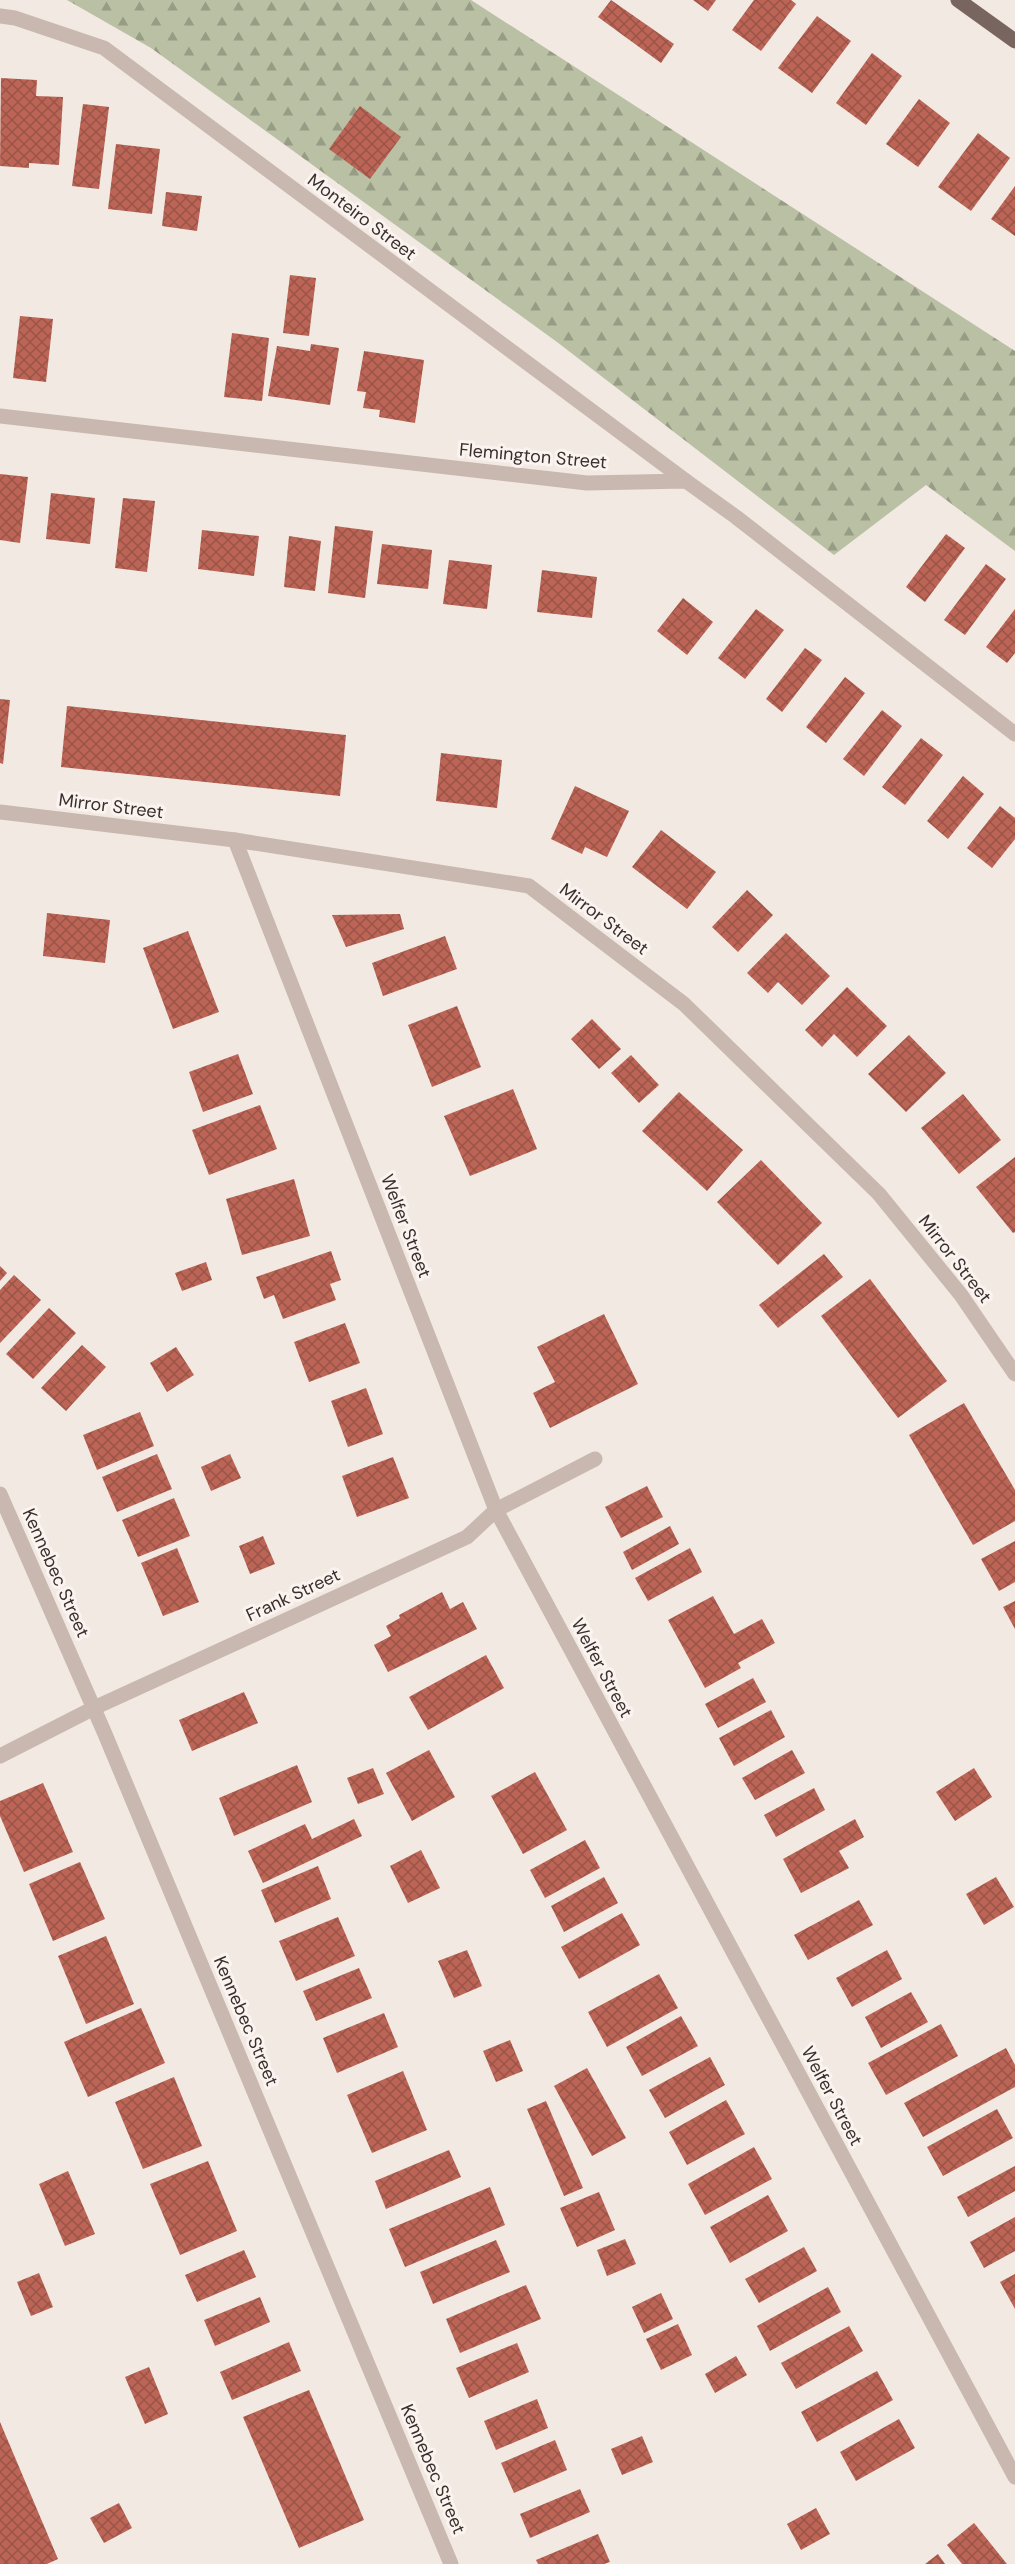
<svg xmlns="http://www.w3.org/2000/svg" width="1015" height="2564" font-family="'DM Sans',sans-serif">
<defs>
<pattern id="forest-firs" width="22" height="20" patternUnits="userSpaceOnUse" patternTransform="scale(1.5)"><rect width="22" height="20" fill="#b9c0a3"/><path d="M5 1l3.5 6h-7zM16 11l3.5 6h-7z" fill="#979c85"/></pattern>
<pattern id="building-cross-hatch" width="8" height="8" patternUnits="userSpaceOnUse" patternTransform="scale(1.5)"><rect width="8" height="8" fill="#bc6556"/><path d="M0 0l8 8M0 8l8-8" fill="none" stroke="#9a5447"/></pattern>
</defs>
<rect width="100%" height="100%" fill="#f2e9e2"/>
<polygon fill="url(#forest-firs)" points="67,0 471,0 1015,351 1015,551 926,485 834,555 557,342 151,48"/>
<g fill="url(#building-cross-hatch)">
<polygon points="611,0 674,44 661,63 598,17"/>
<polygon points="693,0 716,0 708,11"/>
<polygon points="754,0 791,0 796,4 761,51 732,30"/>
<polygon points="817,16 851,41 812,93 778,68"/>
<polygon points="872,53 902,76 866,125 836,103"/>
<polygon points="1,78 37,80 36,96 63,97 59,165 29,163 29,168 0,166"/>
<polygon points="919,99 950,123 918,167 886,144"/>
<polygon points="83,104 109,107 99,189 72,186"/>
<polygon points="360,106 401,137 370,179 329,149"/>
<polygon points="978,133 1010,158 971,211 938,187"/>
<polygon points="116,144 160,149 152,214 108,209"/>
<polygon points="1015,186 1015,236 991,219"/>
<polygon points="166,192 202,196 197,231 162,226"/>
<polygon points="290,275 316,278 309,336 283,333"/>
<polygon points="20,316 53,319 46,382 13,378"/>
<polygon points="232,333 269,338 262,401 224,397"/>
<polygon points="311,344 339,348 330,405 268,396 277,346 310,351"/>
<polygon points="364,351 424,360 415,423 379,417 380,410 363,408 366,392 357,391"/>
<polygon points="0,474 28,477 20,543 0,540"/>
<polygon points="51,493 95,498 90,544 46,539"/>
<polygon points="123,498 155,501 147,572 115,568"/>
<polygon points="335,526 373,531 365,598 328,593"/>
<polygon points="202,530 259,536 254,576 198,569"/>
<polygon points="946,534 965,548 925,602 906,587"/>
<polygon points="289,536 321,541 315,591 284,587"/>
<polygon points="382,544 432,550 428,589 377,584"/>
<polygon points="449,560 492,565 487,609 443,604"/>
<polygon points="986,564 1006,579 965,635 944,620"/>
<polygon points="542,570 597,577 592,618 537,612"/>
<polygon points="683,598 713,622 687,655 657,631"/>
<polygon points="756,609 784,630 745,679 718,658"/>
<polygon points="1015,609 1015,653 1007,663 986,647"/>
<polygon points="805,648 822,660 782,712 766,699"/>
<polygon points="845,677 865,693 826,743 806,727"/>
<polygon points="0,699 10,700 3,764 0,763"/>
<polygon points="67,706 346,735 340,796 61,767"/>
<polygon points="882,710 902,726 864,776 843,759"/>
<polygon points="921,738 943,755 905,805 882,787"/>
<polygon points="441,753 502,760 497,808 436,801"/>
<polygon points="963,776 984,794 948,839 927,821"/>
<polygon points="575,786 629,811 607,857 585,847 582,854 551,839"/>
<polygon points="1000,806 1015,818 1015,839 992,868 967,848"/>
<polygon points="661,830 716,872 687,909 632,867"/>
<polygon points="747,890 773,915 738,952 712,927"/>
<polygon points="47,913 110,920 105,963 43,956"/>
<polygon points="400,914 404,929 346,947 332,915"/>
<polygon points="188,931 219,1012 173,1029 143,948"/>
<polygon points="786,933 830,976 802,1005 778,982 768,993 747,973"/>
<polygon points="445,936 457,969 383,996 372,963"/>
<polygon points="847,987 887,1026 857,1057 834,1034 822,1047 805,1030"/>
<polygon points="457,1006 481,1067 432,1087 408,1025"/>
<polygon points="592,1019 621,1049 599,1069 571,1039"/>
<polygon points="909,1035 946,1073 906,1112 868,1074"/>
<polygon points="238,1054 253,1094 203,1112 189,1072"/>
<polygon points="631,1055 659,1085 639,1103 611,1073"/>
<polygon points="513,1089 537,1149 470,1176 444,1116"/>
<polygon points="679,1092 743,1150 707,1191 642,1131"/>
<polygon points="963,1094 1001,1140 959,1174 921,1128"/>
<polygon points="260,1105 277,1149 209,1175 192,1130"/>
<polygon points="1015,1157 1015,1232 1013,1233 976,1187"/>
<polygon points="761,1160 822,1223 778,1265 717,1202"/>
<polygon points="294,1179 310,1236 242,1255 226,1199"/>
<polygon points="331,1251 341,1280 330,1284 336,1300 283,1319 274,1295 264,1299 256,1277"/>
<polygon points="824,1254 843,1277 778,1328 759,1305"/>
<polygon points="206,1262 212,1280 182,1291 175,1273"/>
<polygon points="0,1266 7,1273 0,1281"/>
<polygon points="14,1275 41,1300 0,1343 0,1290"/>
<polygon points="870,1279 947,1381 898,1418 821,1316"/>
<polygon points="49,1308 76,1333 33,1379 6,1354"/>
<polygon points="604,1314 638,1384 550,1428 533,1393 555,1382 537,1347"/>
<polygon points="345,1323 360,1363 309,1382 294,1342"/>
<polygon points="82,1345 106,1367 66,1411 41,1388"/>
<polygon points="176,1347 194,1375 167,1392 150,1363"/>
<polygon points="366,1388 383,1434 348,1447 331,1401"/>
<polygon points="964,1403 1015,1490 1015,1521 973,1545 909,1435"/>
<polygon points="140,1412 154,1446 97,1470 83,1435"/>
<polygon points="157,1454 172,1489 117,1512 102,1477"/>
<polygon points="230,1454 241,1478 211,1491 201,1467"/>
<polygon points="393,1457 409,1498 357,1517 342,1476"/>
<polygon points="647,1486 663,1517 621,1538 605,1507"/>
<polygon points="174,1498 190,1536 138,1557 122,1520"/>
<polygon points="670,1526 679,1544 632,1570 623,1552"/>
<polygon points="263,1536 275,1564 250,1574 239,1546"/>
<polygon points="1015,1541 1015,1582 999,1591 981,1559"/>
<polygon points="177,1548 199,1602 163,1616 141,1563"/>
<polygon points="690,1548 702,1572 648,1601 635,1578"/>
<polygon points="442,1592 450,1609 463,1602 477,1629 388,1672 374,1645 391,1636 386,1626 400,1618 399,1615"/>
<polygon points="713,1596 734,1634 762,1619 775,1643 738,1663 741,1668 705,1688 668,1620"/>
<polygon points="1015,1601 1015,1629 1003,1607"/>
<polygon points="486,1655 504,1688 428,1730 409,1697"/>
<polygon points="753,1678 766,1702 718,1728 705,1704"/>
<polygon points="244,1692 258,1723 192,1751 179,1720"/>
<polygon points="771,1710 785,1737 734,1766 719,1738"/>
<polygon points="429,1750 455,1797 412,1821 386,1773"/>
<polygon points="792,1750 805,1773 755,1800 742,1778"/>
<polygon points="297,1765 312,1802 234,1836 219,1798"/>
<polygon points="373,1768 384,1794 358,1804 347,1778"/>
<polygon points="974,1768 992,1797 955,1821 936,1792"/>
<polygon points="535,1772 567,1830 523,1854 491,1796"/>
<polygon points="43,1783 73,1852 24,1872 0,1816 0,1801"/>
<polygon points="814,1788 825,1810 776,1837 764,1815"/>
<polygon points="354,1819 362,1836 263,1883 248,1851 305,1824 312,1839"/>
<polygon points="855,1819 864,1837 839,1851 849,1868 801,1893 783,1859"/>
<polygon points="585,1840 600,1868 545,1898 530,1870"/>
<polygon points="421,1850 440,1888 408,1903 390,1866"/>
<polygon points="80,1862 105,1919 53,1941 29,1884"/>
<polygon points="318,1866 331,1899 275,1923 261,1890"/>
<polygon points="604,1877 618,1903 564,1932 551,1906"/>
<polygon points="996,1877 1014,1907 984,1925 966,1894"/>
<polygon points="859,1900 873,1925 808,1960 794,1935"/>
<polygon points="622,1913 640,1945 579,1979 561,1947"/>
<polygon points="338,1917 355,1956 296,1981 279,1941"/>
<polygon points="106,1936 134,2004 86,2024 58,1956"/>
<polygon points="467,1950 482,1986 454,1998 438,1961"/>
<polygon points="887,1950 902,1979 852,2007 836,1978"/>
<polygon points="359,1968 372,1998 316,2021 303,1991"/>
<polygon points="659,1974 678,2008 607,2047 588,2012"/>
<polygon points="911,1992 928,2022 881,2048 865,2017"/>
<polygon points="141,2008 165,2063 88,2097 64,2042"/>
<polygon points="384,2013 398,2047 337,2073 323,2038"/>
<polygon points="681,2016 698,2046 642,2076 626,2047"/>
<polygon points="941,2024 958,2056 886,2095 868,2063"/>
<polygon points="510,2040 523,2071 496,2082 483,2051"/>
<polygon points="1006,2048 1015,2065 1015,2087 923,2137 904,2103"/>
<polygon points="710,2057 725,2085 665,2118 649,2090"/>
<polygon points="587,2068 626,2138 592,2156 554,2086"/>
<polygon points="403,2071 427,2130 372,2153 347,2095"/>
<polygon points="174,2077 202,2146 143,2169 115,2102"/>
<polygon points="726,2100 745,2134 687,2165 669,2132"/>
<polygon points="546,2101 583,2188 564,2196 527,2109"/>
<polygon points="997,2109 1013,2138 943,2176 927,2147"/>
<polygon points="754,2147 772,2179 705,2215 688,2184"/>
<polygon points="449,2150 461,2177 386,2209 375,2181"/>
<polygon points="208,2161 237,2231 180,2255 150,2184"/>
<polygon points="1015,2166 1015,2191 968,2217 957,2197"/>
<polygon points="68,2171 95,2234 65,2246 39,2184"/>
<polygon points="490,2187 505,2225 405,2267 389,2229"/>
<polygon points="599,2192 615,2230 577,2247 560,2208"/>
<polygon points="768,2195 788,2231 730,2263 710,2227"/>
<polygon points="1015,2217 1015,2251 984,2268 970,2242"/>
<polygon points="625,2239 636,2264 607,2276 597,2250"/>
<polygon points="496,2240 510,2272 433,2304 420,2272"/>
<polygon points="804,2247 817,2271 759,2303 745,2279"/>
<polygon points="244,2250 256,2277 197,2302 185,2275"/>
<polygon points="39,2273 53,2307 31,2316 17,2282"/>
<polygon points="1015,2274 1015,2309 1000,2282"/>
<polygon points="526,2285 541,2319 460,2353 446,2319"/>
<polygon points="828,2287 841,2312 770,2351 757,2326"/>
<polygon points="661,2293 673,2319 644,2333 632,2307"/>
<polygon points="260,2297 270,2322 215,2346 204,2320"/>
<polygon points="678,2324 692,2355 661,2370 646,2339"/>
<polygon points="849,2326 863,2351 796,2389 781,2363"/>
<polygon points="289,2342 301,2371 232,2400 220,2372"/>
<polygon points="517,2343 529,2372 469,2398 456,2368"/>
<polygon points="736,2356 747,2375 715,2393 705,2374"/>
<polygon points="149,2367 168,2414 145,2424 125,2377"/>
<polygon points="877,2371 893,2400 817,2442 801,2412"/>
<polygon points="309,2390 364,2520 299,2548 243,2417"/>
<polygon points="537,2399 548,2428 496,2450 484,2421"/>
<polygon points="899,2419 915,2448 856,2481 840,2452"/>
<polygon points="0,2422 58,2559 47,2564 0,2564"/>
<polygon points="642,2436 653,2462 622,2475 611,2449"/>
<polygon points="555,2440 567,2470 514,2493 501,2463"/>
<polygon points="580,2489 590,2512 530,2538 520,2514"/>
<polygon points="119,2503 132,2528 104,2543 90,2518"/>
<polygon points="816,2508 830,2534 801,2550 787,2524"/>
<polygon points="974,2523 1007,2564 962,2564 947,2545"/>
<polygon points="598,2534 610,2562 604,2564 538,2564 536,2560"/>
<polygon points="938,2554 945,2564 925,2564"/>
</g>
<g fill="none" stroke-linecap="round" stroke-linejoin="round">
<g stroke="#c9b8af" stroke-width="15">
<polyline points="0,16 15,18 104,48 686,481"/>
<polyline points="0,416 587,483 686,481 736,517 1015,734"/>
<polyline points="0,812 235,840 529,886 684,1004 879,1194 961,1295 1015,1374"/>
<polyline points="235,840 496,1510 1015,2477"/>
<polyline points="0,1494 105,1734 451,2564"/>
<polyline points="0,1756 94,1708 467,1537 496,1510 595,1459"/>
</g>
<polyline stroke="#79655f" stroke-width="15" points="958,0 1015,41"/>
</g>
<g text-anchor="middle" stroke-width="6" stroke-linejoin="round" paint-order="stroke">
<g font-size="18" fill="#392f2c" stroke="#faf3ef">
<text transform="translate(362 217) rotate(37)" y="6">Monteiro Street</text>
<text transform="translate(533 456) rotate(5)" y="6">Flemington Street</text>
<text transform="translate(111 806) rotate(7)" y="6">Mirror Street</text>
<text transform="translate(604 919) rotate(37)" y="6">Mirror Street</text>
<text transform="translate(406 1226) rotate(69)" y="6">Welfer Street</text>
<text transform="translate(955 1259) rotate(52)" y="6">Mirror Street</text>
<text transform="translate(56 1573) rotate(66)" y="6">Kennebec Street</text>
<text transform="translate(293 1595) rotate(-25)" y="6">Frank Street</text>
<text transform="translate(602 1668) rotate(62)" y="6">Welfer Street</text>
<text transform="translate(246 2021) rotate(67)" y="6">Kennebec Street</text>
<text transform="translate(832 2096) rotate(62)" y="6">Welfer Street</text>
<text transform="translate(433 2469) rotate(67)" y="6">Kennebec Street</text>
</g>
</g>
</svg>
